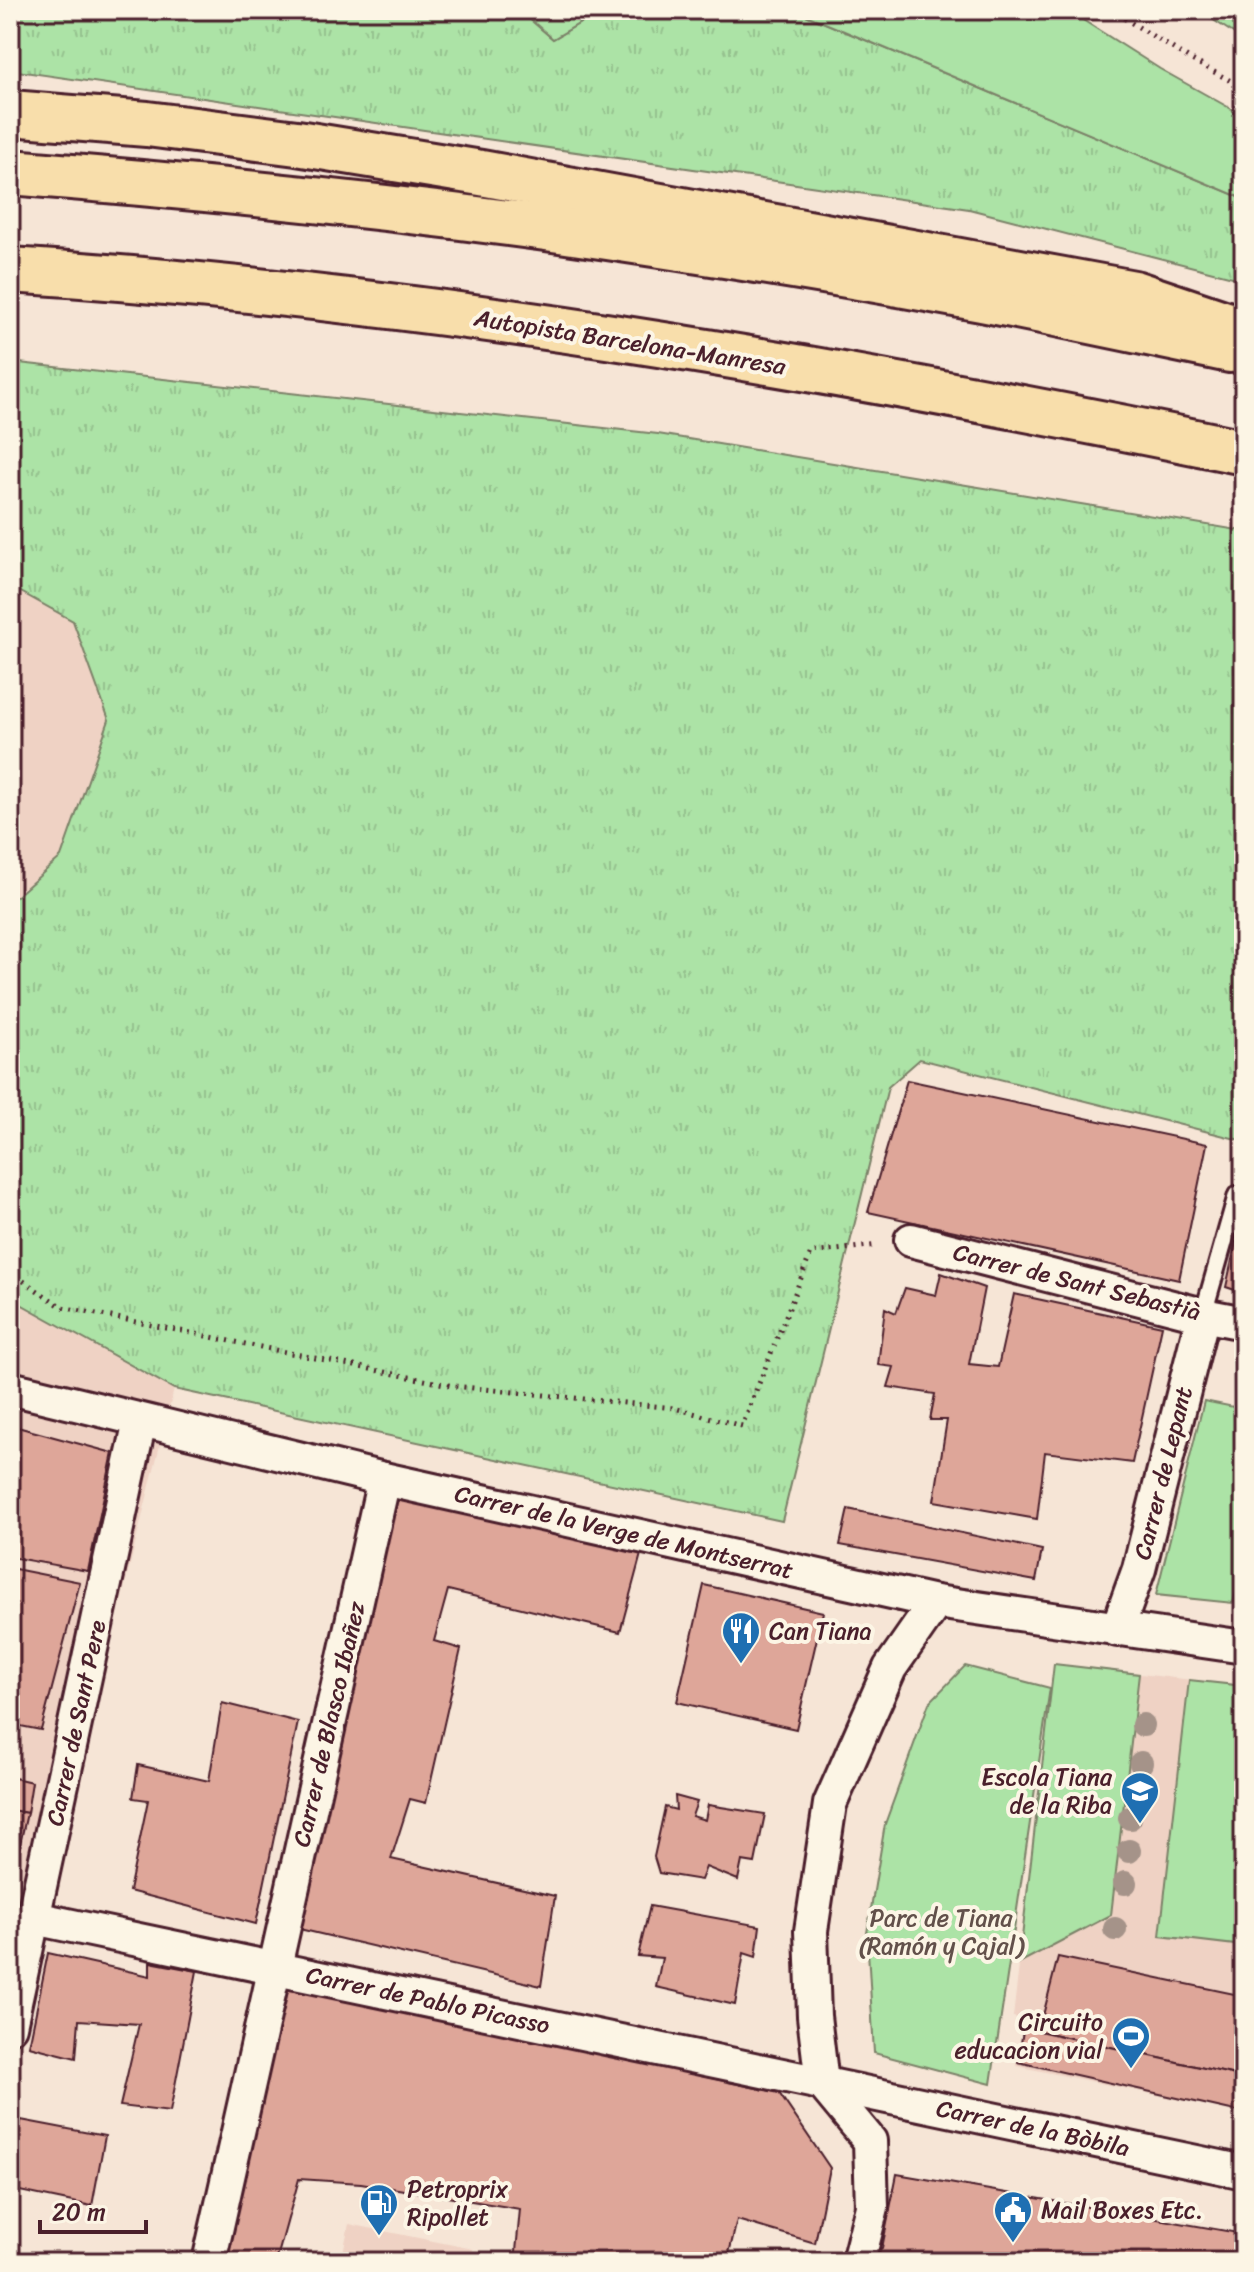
<svg xmlns="http://www.w3.org/2000/svg" width="1254" height="2272" font-family="Sriracha,sans-serif">
<defs>
<pattern id="grass-tufts" width="24" height="20" patternUnits="userSpaceOnUse" patternTransform="scale(2)"><rect width="24" height="20" fill="#ace3a6"/><path d="M3 7l-1-3M5 7V3M7 7l1-3M15 17l-1-3M17 17v-4M19 17l1-3" fill="none" stroke="#96c28f"/></pattern>
</defs>
<rect width="100%" height="100%" fill="#f6e5d6"/>
<filter id="ink" filterUnits="userSpaceOnUse"><feTurbulence type="fractalNoise" baseFrequency=".0125" numOctaves="2"/><feDisplacementMap in="SourceGraphic" scale="16" xChannelSelector="R" yChannelSelector="G"/><feConvolveMatrix kernelMatrix="1 2 1 2 8 2 1 2 1" color-interpolation-filters="sRGB"/></filter>
<g filter="url(#ink)">
<g fill="#efd2c4">
<polygon points="10,586 73,621 109,720 61,857 10,902"/>
<polygon points="10,1298 174,1389 10,2045"/>
<polygon points="1054,1664 1244,1686 1244,2113 1017,2066 1025,2019 1013,2017"/>
<polygon points="349,2224 473,2249 470,2262 341,2262"/>
</g>
<g fill="url(#grass-tufts)" stroke="#7b8168" stroke-width="2">
<polygon points="10,10 525,10 525,15 553,39 602,10 794,10 1244,199 1244,280 969,209 10,70"/>
<polygon points="1198,10 1244,10 1244,40"/>
<polygon points="10,362 658,434 1244,531 1244,1141 920,1059 888,1087 782,1521 174,1389 10,1298 10,902 61,857 109,720 73,621 10,586"/>
</g>
<g fill="#ace3a6" stroke="#7b8168" stroke-width="2">
<polygon points="525,10 602,10 553,39 525,15"/>
<polygon points="794,10 1067,10 1160,69 1244,116 1244,199"/>
<polygon points="1204,1401 1244,1409 1244,1564 1233,1603 1156,1595"/>
<polygon points="1054,1664 1139,1674 1111,1915 1019,1963"/>
<polygon points="965,1666 1050,1688 991,2084 874,2053 867,1933 885,1824 929,1703"/>
<polygon points="1189,1680 1244,1686 1244,1946 1160,1936"/>
</g>
<g fill="#dea699" stroke="#4a1f2b" stroke-width="2">
<polygon points="907,1080 1207,1144 1179,1280 868,1212"/>
<polygon points="1244,1206 1244,1293 1226,1287"/>
<polygon points="941,1273 984,1288 969,1364 998,1367 1014,1294 1162,1326 1132,1463 1045,1452 1037,1519 934,1501 947,1420 930,1420 935,1394 888,1387 894,1367 878,1365 885,1308 896,1313 905,1288 936,1295"/>
<polygon points="10,1425 113,1453 88,1571 10,1557"/>
<polygon points="392,1497 641,1554 620,1632 448,1590 434,1641 461,1649 426,1803 410,1799 391,1859 555,1896 541,1986 295,1928"/>
<polygon points="848,1509 1042,1550 1036,1581 840,1545"/>
<polygon points="10,1568 80,1582 41,1730 10,1724"/>
<polygon points="704,1585 823,1612 796,1729 677,1702"/>
<polygon points="222,1703 298,1722 256,1924 129,1891 148,1800 133,1798 138,1765 209,1781"/>
<polygon points="10,1777 32,1782 27,1813 10,1810"/>
<polygon points="675,1796 697,1802 692,1816 705,1820 708,1805 765,1814 755,1863 742,1861 738,1880 706,1867 701,1880 659,1873 654,1857 665,1807 676,1810"/>
<polygon points="10,1810 27,1813 10,1889"/>
<polygon points="650,1906 760,1926 756,1957 744,1953 735,2005 656,1987 662,1958 638,1956"/>
<polygon points="48,1953 150,1976 150,1962 197,1971 170,2112 120,2106 139,2024 79,2020 76,2058 29,2046"/>
<polygon points="1058,1957 1244,1996 1244,2077 1039,2031"/>
<polygon points="284,1984 779,2093 830,2168 815,2243 737,2220 727,2262 515,2262 520,2209 361,2183 299,2179 276,2262 223,2262"/>
<polygon points="1025,2018 1042,2020 1039,2031 1244,2077 1244,2113 1018,2062"/>
<polygon points="21,2120 105,2136 92,2206 10,2189 10,2170"/>
<polygon points="897,2174 1244,2234 1244,2262 874,2262 882,2248"/>
</g>
<g fill="none" stroke-linecap="round" stroke-linejoin="round">
<g stroke="#4a1f2b" stroke-width="22">
<polyline id="service" points="1203,1315 1237,1195"/>
</g>
<g stroke="#4a1f2b" stroke-width="38">
<g id="minor">
<polyline points="911,1240 1203,1315 1244,1323"/>
<polyline points="10,1388 384,1479 936,1602 1244,1647"/>
<polyline points="1117,1630 1139,1569 1203,1315"/>
<polyline points="34,1918 1244,2172"/>
<polyline points="10,2026 140,1421"/>
<polyline points="209,2262 384,1479"/>
<polyline points="858,2262 872,2207 870,2141 822,2083 814,2016 811,1931 830,1804 890,1668 936,1602"/>
</g>
</g>
<g stroke="#4a1f2b" stroke-width="50">
<g id="motorway">
<polyline points="10,113 147,124 297,143 481,173 1134,293 1244,330"/>
<path d="M10 172C189 186 368 204 546 228 691 249 837 272 981 299 1064 315 1147 333 1230 350"/>
<path d="M10 270C425 296 837 369 1244 452"/>
</g>
</g>
<g stroke="#4a1f2b" stroke-width="5" stroke-dasharray="2 6" stroke-linecap="butt">
<polyline points="1111,10 1188,58 1244,88"/>
<polyline points="10,1272 62,1307 454,1386 674,1408 742,1426 811,1253 878,1245"/>
</g>
<use href="#service" stroke="#fcf5e5" stroke-width="16"/>
<use href="#minor" stroke="#fcf5e5" stroke-width="32"/>
<use href="#motorway" stroke="#f8deab" stroke-width="44"/>
</g>
<g fill="#a59389">
<circle cx="1143" cy="1725" r="12"/>
<circle cx="1141" cy="1763" r="12"/>
<circle cx="1137" cy="1793" r="12"/>
<circle cx="1130" cy="1818" r="12"/>
<circle cx="1129" cy="1851" r="12"/>
<circle cx="1125" cy="1883" r="12"/>
<circle cx="1115" cy="1929" r="12"/>
</g>
</g>
<defs>
<g id="restaurant-pin" transform="scale(2)"><path d="M0 17L-7.5 6A9.5 9.5 0 1 1 7.5 6Z" fill="#1f6fb2" stroke="#fcf5e5"/><path d="M-5-6h1v4h1v-4h1v4h1v-4h1v5L-1.5 .5V6h-2V.5L-5-1ZM5-6V6H3V1.5H1.5Q1.5-4 5-6Z" fill="#fff"/></g>
<g id="school-pin" transform="scale(2)"><path d="M0 17L-7.5 6A9.5 9.5 0 1 1 7.5 6Z" fill="#1f6fb2" stroke="#fcf5e5"/><path d="M0-5L7-2L0 1L-7-2ZM-4 1L0 2.5L4 1V4Q0 6-4 4Z" fill="#fff"/></g>
<g id="stadium-pin" transform="scale(2)"><path d="M0 17L-7.5 6A9.5 9.5 0 1 1 7.5 6Z" fill="#1f6fb2" stroke="#fcf5e5"/><path d="M0-5a6.5 5 0 1 0 0 10a6.5 5 0 1 0 0-10ZM-3.5-1.8h7v3.6h-7Z" fill="#fff"/></g>
<g id="fuel-pin" transform="scale(2)"><path d="M0 17L-7.5 6A9.5 9.5 0 1 1 7.5 6Z" fill="#1f6fb2" stroke="#fcf5e5"/><path d="M-5.5-6h7V0h2V4h1.3V-2.5L3-4.5l.8-.8L6-3V5H2.5V1h-1V6h-7ZM-4.2-4.7v3.2H.2V-4.7Z" fill="#fff"/></g>
<g id="civic-pin" transform="scale(2)"><path d="M0 17L-7.5 6A9.5 9.5 0 1 1 7.5 6Z" fill="#1f6fb2" stroke="#fcf5e5"/><path d="M-.6-6.5H3V-4.5H.6V-3L4-1V1h2V6H-6V1h2V-1L-.6-3ZM-1.2 2.5V6h2.4V2.5Z" fill="#fff"/></g>
</defs>
<g fill-rule="evenodd">
<use href="#restaurant-pin" x="741" y="1631"/>
<use href="#school-pin" x="1140" y="1791"/>
<use href="#stadium-pin" x="1131" y="2036"/>
<use href="#fuel-pin" x="379" y="2203"/>
<use href="#civic-pin" x="1013" y="2210"/>
</g>
<g text-anchor="middle" stroke-width="8" stroke-linejoin="round" paint-order="stroke">
<g font-size="24" fill="#4a1f2b" stroke="#fcf5e5">
<text transform="translate(630 342) rotate(9)" y="8">Autopista Barcelona-Manresa</text>
<text transform="translate(1077 1282) rotate(14)" y="8">Carrer de Sant Sebastià</text>
<text transform="translate(1163 1473) rotate(-76)" y="8">Carrer de Lepant</text>
<text transform="translate(624 1532) rotate(13)" y="8">Carrer de la Verge de Montserrat</text>
<text transform="translate(76 1723) rotate(-78)" y="8">Carrer de Sant Pere</text>
<text transform="translate(329 1724) rotate(-77)" y="8">Carrer de Blasco Ibañez</text>
<text transform="translate(428 2000) rotate(12)" y="8">Carrer de Pablo Picasso</text>
<text transform="translate(1033 2128) rotate(12)" y="8">Carrer de la Bòbila</text>
</g>
<g font-size="24" fill="#4a1f2b" stroke="#fcf5e5" text-anchor="start">
<text x="769" y="1639">Can Tiana</text>
<text x="1112" y="1785" text-anchor="end">Escola Tiana<tspan x="1112" dy="28">de la Riba</tspan></text>
<text x="1103" y="2030" text-anchor="end">Circuito<tspan x="1103" dy="28">educacion vial</tspan></text>
<text x="407" y="2197">Petroprix<tspan x="407" dy="28">Ripollet</tspan></text>
<text x="1041" y="2218">Mail Boxes Etc.</text>
</g>
<g font-size="24" fill="#62504a" stroke="#fcf5e5">
<text x="941" y="1926">Parc de Tiana<tspan x="941" dy="28">(Ramón y Cajal)</tspan></text>
</g>
</g>
<rect width="1254" height="2272" fill="none" stroke="#fcf5e5" stroke-width="40"/>
<rect x="20" y="20" width="1214" height="2232" fill="none" stroke="#4a1f2b" stroke-width="3" filter="url(#ink)"/>
<path d="M40 2220v12h106v-12" fill="none" stroke="#4a1f2b" stroke-width="4"/>
<text x="52" y="2220" font-size="24" fill="#4a1f2b" stroke="#fcf5e5" stroke-width="6" paint-order="stroke">20 m</text>
</svg>
